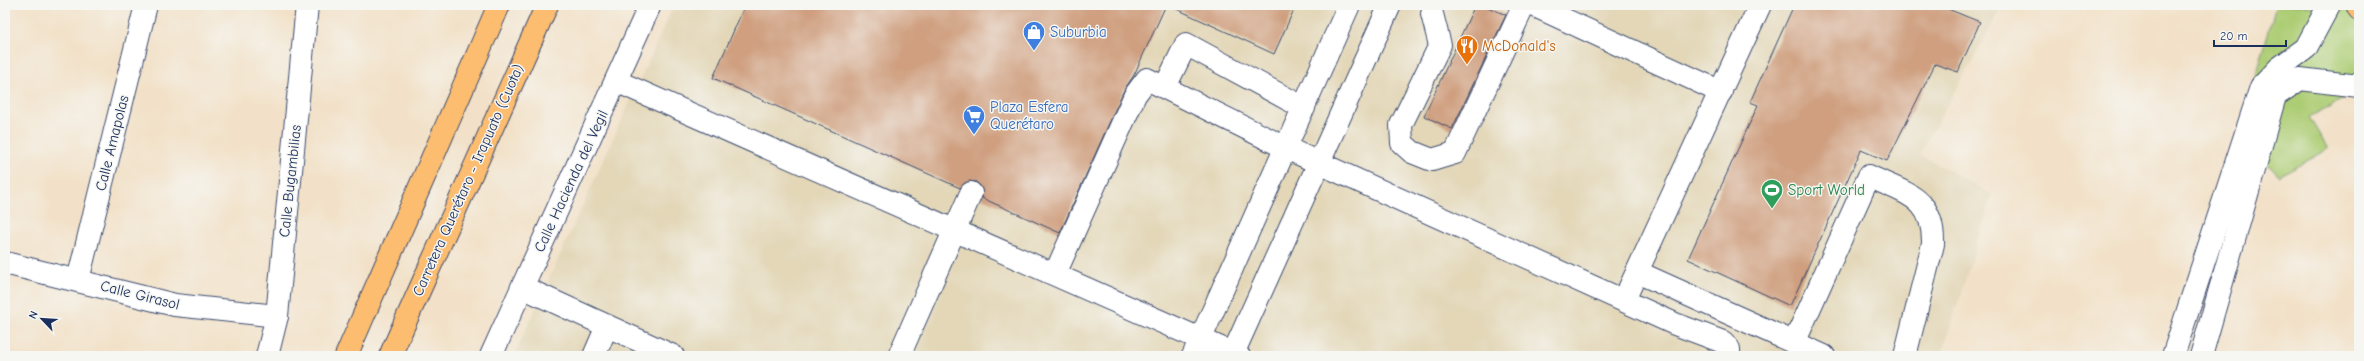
<svg xmlns="http://www.w3.org/2000/svg" width="2364" height="361" font-family="'Comic Neue',sans-serif">
<rect width="100%" height="100%" fill="#f6f6f2"/>
<filter id="ink" filterUnits="userSpaceOnUse"><feTurbulence type="fractalNoise" baseFrequency=".025" numOctaves="2"/><feDisplacementMap in="SourceGraphic" scale="8" xChannelSelector="R" yChannelSelector="G"/><feConvolveMatrix kernelMatrix="1 2 1 2 8 2 1 2 1" color-interpolation-filters="sRGB"/></filter>
<filter id="wash" filterUnits="userSpaceOnUse"><feTurbulence type="fractalNoise" baseFrequency=".012" numOctaves="4" result="noise"/><feDisplacementMap in="SourceGraphic" scale="16" xChannelSelector="R" yChannelSelector="G"/><feGaussianBlur stdDeviation="0.9" result="paint"/><feColorMatrix in="noise" values="0 0 0 0 0 0 0 0 0 0 0 0 0 0 0 0 0 1.4 0 .05"/><feComposite in="paint" operator="in"/></filter>
<g filter="url(#wash)">
<rect width="100%" height="100%" fill="#f2e1c8"/>
<polygon fill="#e3d7b8" points="674,5 2003,5 1920,154 1992,195 1941,356 514,356"/>
<polygon fill="#adcd74" stroke="#647e69" points="2276,5 2356,5 2359,12 2359,105 2353,94 2309,117 2328,149 2278,176 2241,130"/>
<g id="blocks">
<g fill="#cf9f7f">
<polygon points="745,5 1166,5 1134,75 1124,90 1060,233 982,198 983,191 976,182 969,181 960,188 713,78"/>
<polygon points="1168,5 1296,5 1274,54"/>
<polygon points="1475,5 1483,5 1506,15 1452,129 1424,116"/>
<polygon points="1794,5 1938,5 1980,22 1958,72 1935,64 1887,161 1861,150 1790,306 1688,259 1758,105 1750,102"/>
</g>
</g>
</g>
<g filter="url(#ink)">
<use href="#blocks" fill-opacity="0" stroke="#3b4a6e" stroke-width="1"/>
<g fill="none" stroke-linecap="round" stroke-linejoin="round">
<g stroke="#3b4a6e" stroke-width="24">
<g id="minor">
<polyline points="1533,5 1721,92"/>
<polyline points="1432,14 1440,45 1401,125 1402,143 1412,152 1432,160 1455,153 1524,5"/>
<polyline points="616,81 1239,356"/>
<polyline points="1165,87 1186,44 1304,108"/>
<polyline points="5,263 175,305 277,316"/>
<polyline points="1637,272 1824,356"/>
<polyline points="1055,274 1135,95 1147,79 1286,148 1675,324 1723,342 1729,349 1729,356"/>
<polyline points="78,280 146,5"/>
<polyline points="522,287 673,356"/>
<polyline points="1624,300 1760,5"/>
<path d="M1794 343 1869 176C1905 194 1934 196 1933 244L1905 356"/>
<polyline points="267,356 277,316 307,5"/>
<polyline points="491,356 650,5"/>
<polyline points="594,356 607,326"/>
<polyline points="899,356 971,193"/>
<polyline points="1193,356 1349,5"/>
<polyline points="1232,356 1390,5"/>
<polyline points="2173,356 2261,87 2279,68 2306,48 2329,5"/>
<polyline points="2201,356 2275,96 2300,79 2359,86"/>
</g>
</g>
<g stroke="#3b4a6e" stroke-width="24">
<g id="highway">
<polyline points="2357,5 2359,9"/>
<polyline points="346,356 499,5"/>
<polyline points="390,356 547,5"/>
</g>
</g>
<use href="#minor" stroke="#fff" stroke-width="22"/>
<use href="#highway" stroke="#fcbd6f" stroke-width="22"/>
</g>
</g>
<defs>
<g id="shop-pin" transform="scale(1.15)"><path d="M0 17L-7.5 6A9.5 9.5 0 1 1 7.5 6Z" fill="#3f7fe0" stroke="#f6f6f2"/><path d="M-5-2.5h2.3a2.7 3.5 0 0 1 5.4 0H5L5.5 6h-11ZM-1.5-2.5h3a1.5 2.3 0 0 0-3 0Z" fill="#fff"/></g>
<g id="restaurant-pin" transform="scale(1.15)"><path d="M0 17L-7.5 6A9.5 9.5 0 1 1 7.5 6Z" fill="#e8710a" stroke="#f6f6f2"/><path d="M-5-6h1v4h1v-4h1v4h1v-4h1v5L-1.5 .5V6h-2V.5L-5-1ZM5-6V6H3V1.5H1.5Q1.5-4 5-6Z" fill="#fff"/></g>
<g id="supermarket-pin" transform="scale(1.15)"><path d="M0 17L-7.5 6A9.5 9.5 0 1 1 7.5 6Z" fill="#3f7fe0" stroke="#f6f6f2"/><path d="M-6-5.5h2.5l.6 2H6L4.5 2H-2.5L-4.4-4H-6ZM-1.5 3.2a1.3 1.3 0 1 0 .1 0ZM3 3.2a1.3 1.3 0 1 0 .1 0Z" fill="#fff"/></g>
<g id="stadium-pin" transform="scale(1.15)"><path d="M0 17L-7.5 6A9.5 9.5 0 1 1 7.5 6Z" fill="#2e9e5b" stroke="#f6f6f2"/><path d="M0-5a6.5 5 0 1 0 0 10a6.5 5 0 1 0 0-10ZM-3.5-1.8h7v3.6h-7Z" fill="#fff"/></g>
</defs>
<g fill-rule="evenodd">
<use href="#shop-pin" x="1034" y="32"/>
<use href="#restaurant-pin" x="1467" y="46"/>
<use href="#supermarket-pin" x="974" y="116"/>
<use href="#stadium-pin" x="1772" y="190"/>
</g>
<g text-anchor="middle" stroke-width="3" stroke-linejoin="round" paint-order="stroke">
<g font-size="15" fill="#366cbe" stroke="#f6f6f2" text-anchor="start">
<text x="1050" y="37">Suburbia</text>
<text x="990" y="112">Plaza Esfera<tspan x="990" dy="17">Querétaro</tspan></text>
</g>
<g font-size="15" fill="#c56008" stroke="#f6f6f2" text-anchor="start">
<text x="1482" y="51">McDonald's</text>
</g>
<g font-size="15" fill="#1b2f5e" stroke="#f6f6f2">
<text transform="translate(112 143) rotate(-76)" y="5">Calle Amapolas</text>
<text transform="translate(468 180) rotate(-66)" y="5">Carretera Querétaro - Irapuato (Cuota)</text>
<text transform="translate(290 181) rotate(-84)" y="5">Calle Bugambilias</text>
<text transform="translate(571 181) rotate(-65)" y="5">Calle Hacienda del Vegil</text>
<text transform="translate(140 295) rotate(14)" y="5">Calle Girasol</text>
</g>
<g font-size="15" fill="#27864d" stroke="#f6f6f2" text-anchor="start">
<text x="1788" y="195">Sport World</text>
</g>
</g>
<rect width="2364" height="361" fill="none" stroke="#f6f6f2" stroke-width="20"/>
<g transform="translate(42 319) rotate(295)" stroke="#f6f6f2" stroke-width="3" paint-order="stroke">
<path d="M0-3L7 15L0 10L-7 15Z" fill="#1b2f5e"/>
<text y="-6" font-size="11" font-weight="bold" text-anchor="middle" fill="#1b2f5e">N</text>
</g>
<path d="M2214 40v6h72v-6" fill="none" stroke="#1b2f5e" stroke-width="2"/>
<text x="2220" y="40" font-size="12" fill="#1b2f5e" stroke="#f6f6f2" stroke-width="3" paint-order="stroke">20 m</text>
</svg>
